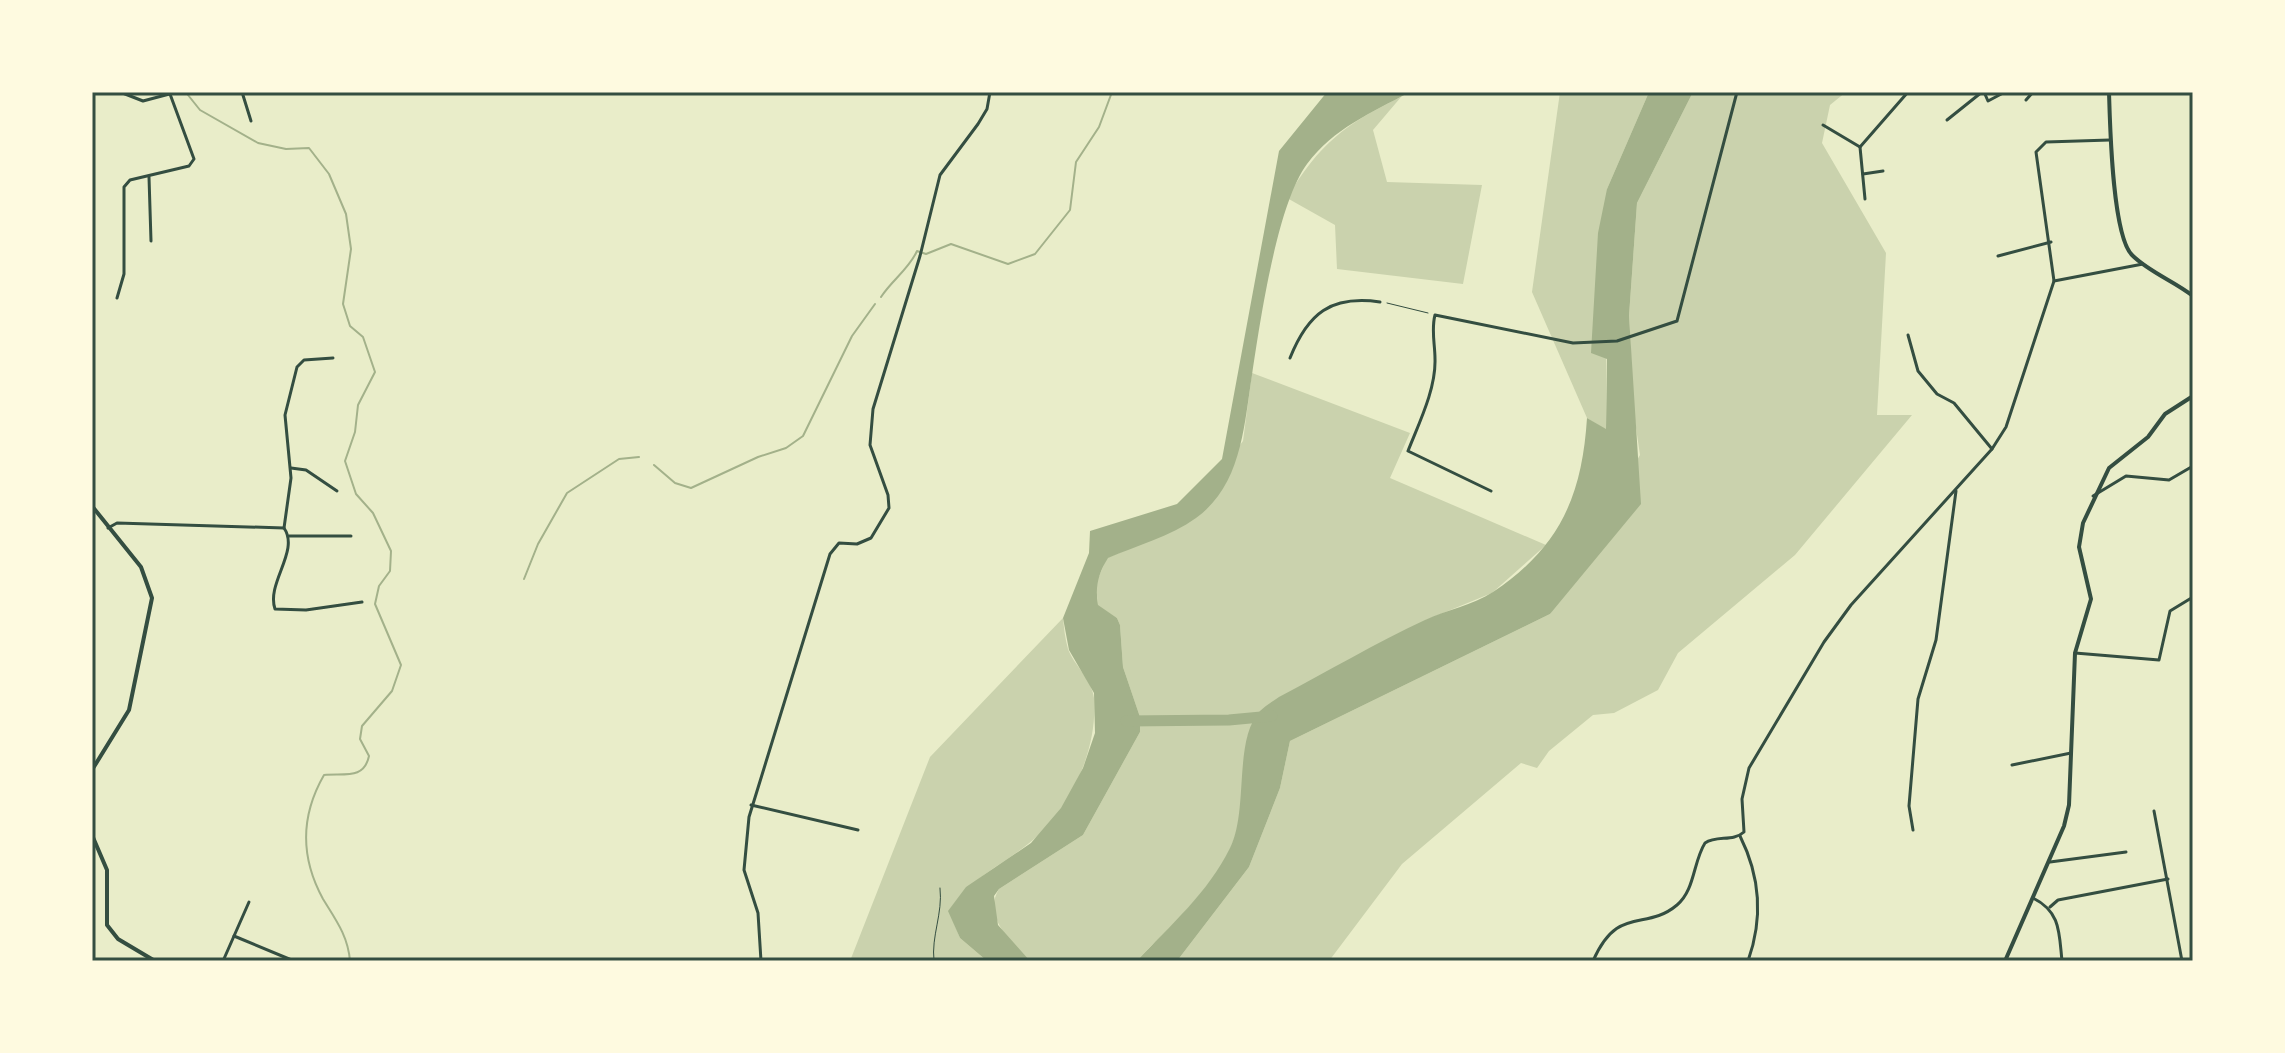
<svg xmlns="http://www.w3.org/2000/svg" width="2285" height="1053" font-family="'Times New Roman',serif">
<rect width="100%" height="100%" fill="#e9edc9"/>
<g fill="#cad2ad">
<polygon points="1560,92 1649,92 1607,189 1606,430 1587,418 1532,292"/>
<polygon points="1693,92 1846,92 1830,105 1822,143 1886,253 1877,415 1912,415 1795,555 1678,653 1658,690 1614,713 1593,715 1549,751 1537,768 1521,763 1402,864 1329,961 1177,961 1249,867 1280,788 1290,741 1550,614 1640,455 1634,414 1629,316 1637,203"/>
<path d="M1401 97 1373 130 1387 182 1482 185 1463 284 1337 269 1335 225 1287 198C1319 144 1345 124 1401 97Z"/>
<path d="M1252 373 1410 433 1390 478 1546 545 1492 593 1426 620 1248 735C1245 763 1245 794 1239 822 1227 879 1174 920 1137 961H1030C1012 944 982 916 999 889L1083 835 1140 732V717L1123 667 1120 625 1117 618 1098 606 1096 583 1107 558 1177 528 1243 441Z"/>
<path d="M1063 618C1064 628 1065 639 1068 649 1074 665 1092 680 1094 698 1098 750 1070 812 1028 844 996 869 972 877 949 911L960 938 987 961H850L930 757Z"/>
</g>
<g fill="#a3b18a">
<path d="M1327 92H1410C1371 113 1334 128 1307 164 1277 204 1260 322 1252 375 1244 425 1242 485 1196 518 1171 536 1136 546 1108 558 1098 574 1095 587 1098 605L1117 618 1120 625 1123 667 1140 717V732L1083 835 999 889 994 896 998 925 1030 961H987L960 938 948 911 966 887 1031 843 1061 808 1083 768 1095 733 1094 693 1069 650 1063 618 1089 553 1090 531 1177 504 1222 459 1279 151Z"/>
<path d="M1649 92H1693L1637 203 1629 316 1641 504 1550 614 1290 741 1280 788 1249 867 1177 961H1137C1170 925 1208 893 1230 848 1249 810 1233 740 1260 711 1265 706 1273 701 1279 697 1328 671 1376 643 1425 620 1446 610 1473 605 1493 592 1560 547 1582 496 1587 418L1606 429 1607 359 1591 353 1598 233 1607 189Z"/>
</g>
<g fill="none" stroke-linecap="round" stroke-linejoin="round">
<g stroke="#a3b18a" stroke-width="2">
<path d="M188 95 200 110 258 143 286 149 309 148 329 174 346 214 351 249 343 304 350 326 363 337 375 372 358 405 355 432 345 461 356 494 373 513 391 551 390 571 379 586 375 604 401 665 392 691 362 726 360 739 369 756C364 780 344 773 324 775 301 815 300 857 323 899 336 920 348 936 350 961"/>
<path d="M881 297C892 280 909 269 917 251L926 254 951 244 1008 264 1035 254 1070 210 1076 162 1099 127 1112 92"/>
<polyline points="654,465 675,483 691,488 758,457 786,448 803,436 852,336 875,304"/>
<polyline points="524,579 538,544 567,493 619,459 639,457"/>
</g>
<polyline stroke="#a3b18a" stroke-width="11" points="1126,721 1229,720 1272,716"/>
<g stroke="#344e41" stroke-width="1">
<polyline points="1387,303 1428,313"/>
<path d="M934 961C931 936 943 914 940 888"/>
</g>
<g stroke="#344e41" stroke-width="3">
<polyline points="120,92 143,101 177,92"/>
<polyline points="242,92 251,121"/>
<polyline points="1984,92 1988,101 2005,92"/>
<polyline points="2026,100 2033,92"/>
<polyline points="1947,120 1982,92"/>
<polyline points="1823,125 1860,147 1908,92"/>
<polyline points="1860,147 1865,199"/>
<polyline points="1863,174 1883,171"/>
<polyline points="149,177 151,241"/>
<polyline points="1998,256 2051,242"/>
<polyline points="2054,281 2143,264"/>
<polyline points="117,298 124,274 124,187 130,180 189,166 194,159 170,94"/>
<polyline points="1908,335 1918,371 1937,394 1954,403 1992,449"/>
<path d="M1290 358C1308 313 1331 295 1380 302"/>
<polyline points="291,468 306,470 337,491"/>
<path d="M1491 491 1408 451C1419 423 1436 389 1435 359 1435 344 1431 330 1435 315L1573 343 1617 341 1677 321 1737 92"/>
<polyline points="2093,496 2126,476 2169,480 2193,466"/>
<path d="M108 528 117 523 284 528C300 551 266 583 275 609L306 610 362 602"/>
<polyline points="284,528 291,478 285,415 297,367 304,360 333,358"/>
<polyline points="289,536 351,536"/>
<polyline points="2075,653 2159,660 2170,611 2193,597"/>
<polyline points="2012,765 2071,753"/>
<polyline points="751,805 858,830"/>
<polyline points="2154,811 2182,961"/>
<polyline points="1913,830 1909,806 1918,699 1936,640 1956,491"/>
<path d="M1740 836C1760 876 1763 919 1748 961"/>
<polyline points="2050,862 2126,852"/>
<path d="M2033 898C2061 912 2059 933 2062 961"/>
<polyline points="2050,907 2058,900 2168,879"/>
<polyline points="234,936 294,961"/>
<polyline points="223,961 249,902"/>
<polyline points="761,961 758,913 744,870 749,817 830,554 839,543 857,544 871,538 889,508 888,495 870,445 873,409 920,256 940,175 978,124 987,109 990,92"/>
<path d="M1593 961C1618 904 1645 932 1677 905 1695 890 1693 862 1705 843 1717 835 1733 842 1744 832L1742 799 1749 768 1824 642 1851 605 1992 449 2006 427 2054 281 2036 152 2046 142 2110 140"/>
</g>
<g stroke="#344e41" stroke-width="4">
<path d="M2109 92C2110 123 2112 235 2132 255 2149 272 2174 281 2193 296"/>
<polyline points="92,506 141,567 152,598 129,710 92,770"/>
<polyline points="92,835 107,870 107,925 118,939 155,961"/>
<polyline points="2005,961 2064,826 2069,805 2075,653 2091,599 2079,547 2083,523 2109,468 2148,437 2165,414 2193,396"/>
</g>
</g>
<rect width="2285" height="1053" fill="none" stroke="#fefae0" stroke-width="188"/>
<rect x="94" y="94" width="2097" height="865" fill="none" stroke="#344e41" stroke-width="3"/>
</svg>
